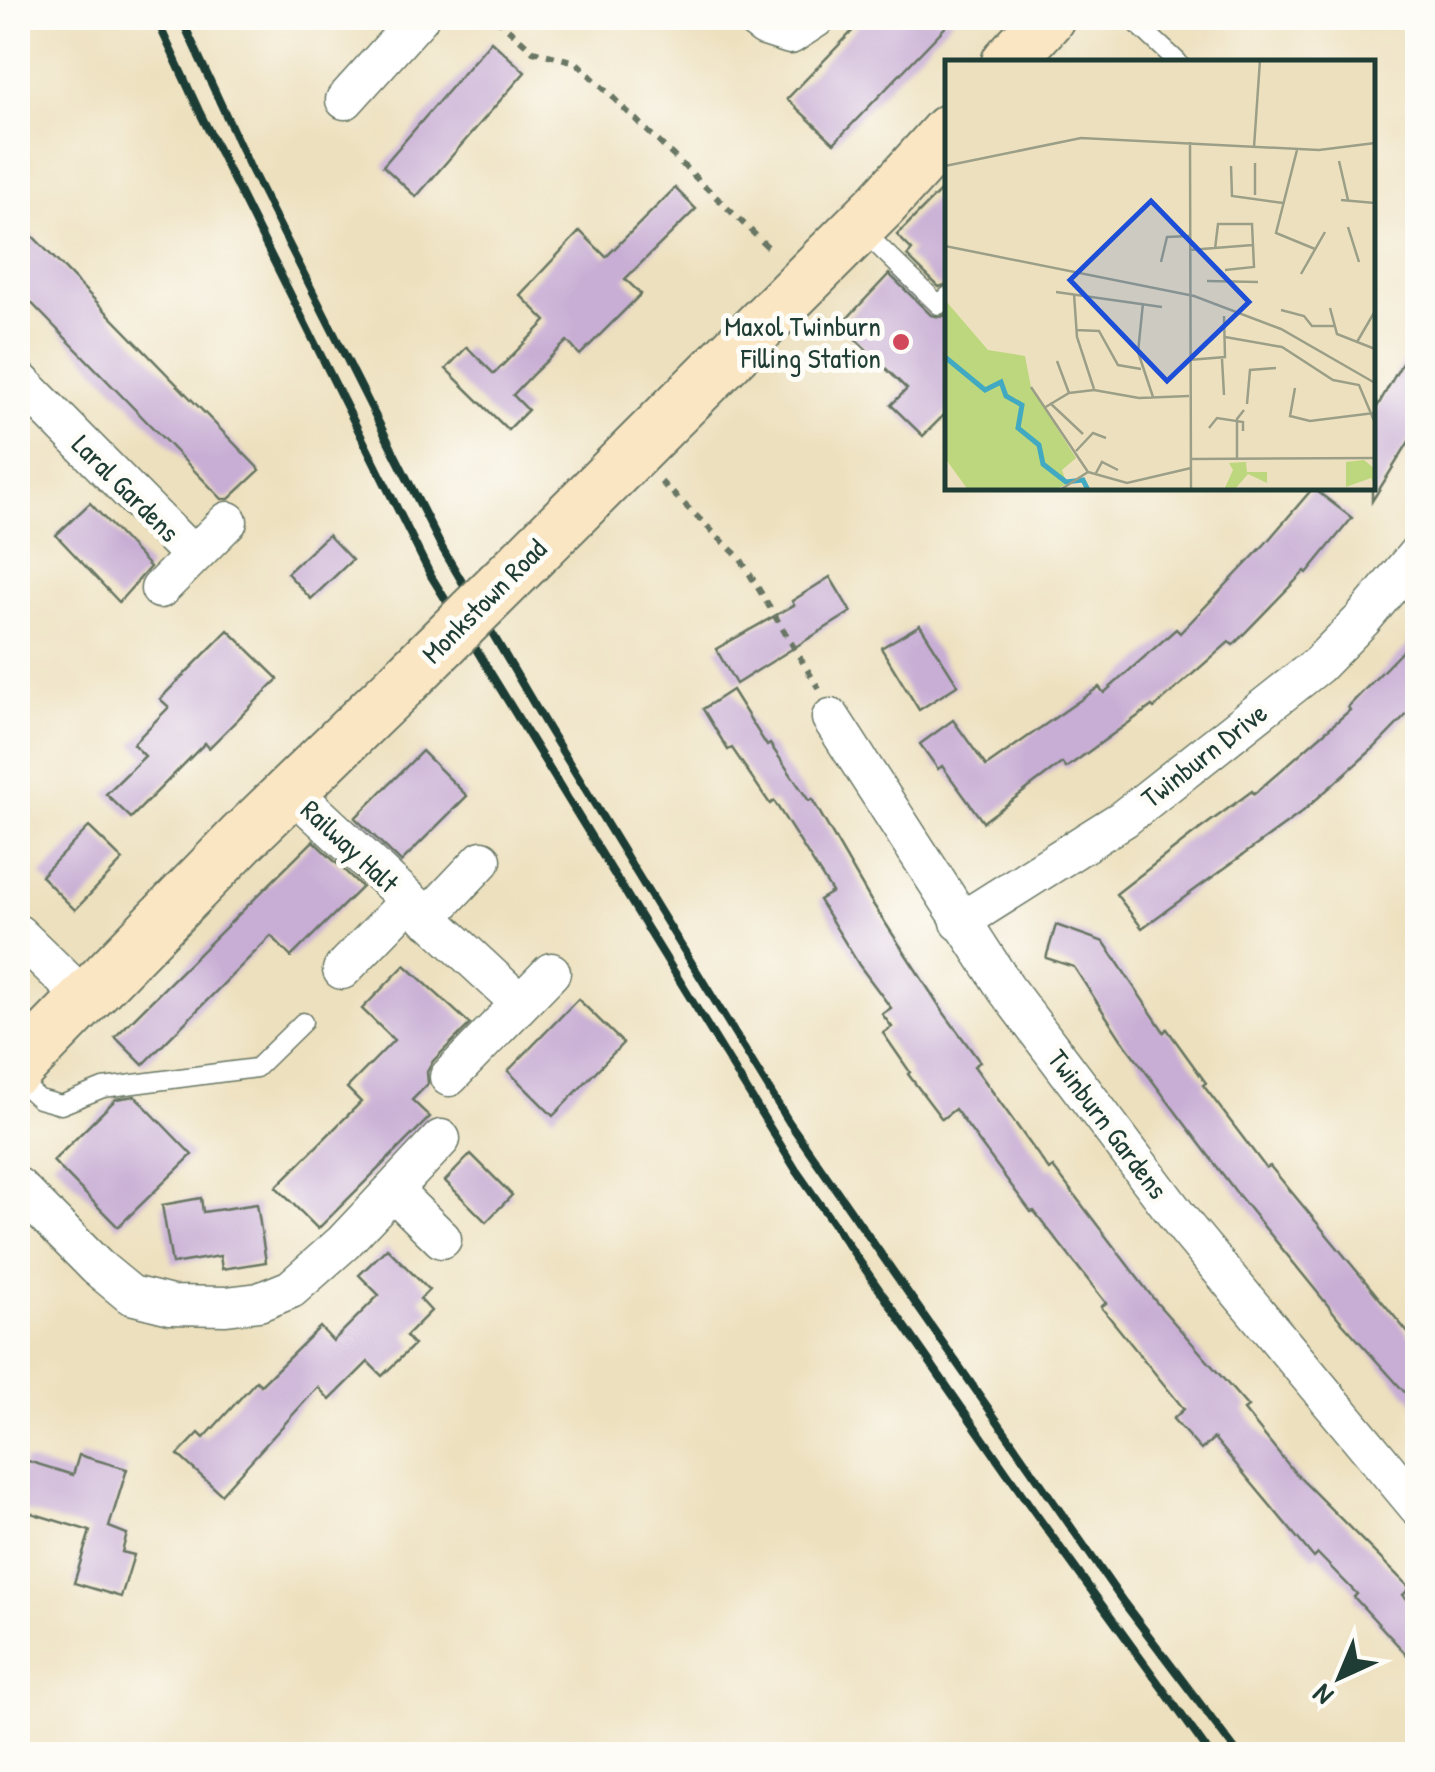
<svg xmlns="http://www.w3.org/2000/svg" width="1435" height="1772" font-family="'Patrick Hand',sans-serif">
<rect width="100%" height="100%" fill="#fdfcf7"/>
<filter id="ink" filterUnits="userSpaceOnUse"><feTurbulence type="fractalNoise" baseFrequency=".01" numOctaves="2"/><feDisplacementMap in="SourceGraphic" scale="20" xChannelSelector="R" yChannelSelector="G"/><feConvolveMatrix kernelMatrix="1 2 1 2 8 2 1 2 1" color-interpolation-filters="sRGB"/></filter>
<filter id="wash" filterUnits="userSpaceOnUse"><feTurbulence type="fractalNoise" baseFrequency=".0048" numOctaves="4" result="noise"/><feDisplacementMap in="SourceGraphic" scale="40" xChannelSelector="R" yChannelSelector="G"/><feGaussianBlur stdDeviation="2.25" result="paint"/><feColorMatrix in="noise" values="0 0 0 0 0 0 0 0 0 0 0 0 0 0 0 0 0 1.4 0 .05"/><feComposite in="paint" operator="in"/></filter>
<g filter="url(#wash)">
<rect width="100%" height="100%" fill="#ede0be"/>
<g id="blocks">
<g fill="#c8add4">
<polygon points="865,18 954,18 834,143 787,99"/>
<polygon points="491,41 525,72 416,197 383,166"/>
<polygon points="948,183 948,284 939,287 907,256 912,250 897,235"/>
<polygon points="675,188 696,209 625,279 641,294 580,355 567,341 535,372 513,395 528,410 508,430 446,369 467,347 494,374 546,321 520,295 580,231 606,257"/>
<polygon points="18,221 260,470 229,499 222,499 18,289"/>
<polygon points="889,274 931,315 941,317 948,314 948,411 923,436 891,405 907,389 841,325"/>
<polygon points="1418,335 1418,427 1372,501 1372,416"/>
<polygon points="1313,488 1352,518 1307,573 1305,571 1233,645 1229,642 1154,708 1152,706 1066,768 1062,763 983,822 942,766 938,769 920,744 953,720 986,766 1099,687 1104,693 1176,629 1180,633 1265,544"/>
<polygon points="90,503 150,567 119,602 56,535"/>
<polygon points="328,535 352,560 311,599 287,573"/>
<polygon points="830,577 851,612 736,684 716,649 794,605 792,601"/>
<polygon points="920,625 958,685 919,710 881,648"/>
<polygon points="228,630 278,679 209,748 205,743 131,818 106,794 145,756 133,744 169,707 160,699"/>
<polygon points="1418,635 1418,703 1375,747 1301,813 1142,928 1116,894 1192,835 1252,791 1254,794 1350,710 1348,707"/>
<polygon points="732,690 767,746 770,744 809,801 812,799 871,901 944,1013 980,1062 974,1066 1049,1170 1053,1167 1156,1302 1248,1407 1244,1410 1295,1473 1410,1588 1403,1595 1418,1610 1418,1667 1354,1597 1357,1594 1318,1554 1314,1558 1214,1438 1201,1450 1173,1419 1184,1409 1101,1307 1106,1303 1034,1211 1031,1212 955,1109 942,1119 908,1074 910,1072 883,1033 892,1027 882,1014 891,1008 859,965 819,900 832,892 774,801 770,804 732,748 728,750 703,709"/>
<polygon points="422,751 467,796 401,862 355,818"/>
<polygon points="89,827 123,860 75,910 41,876"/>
<polygon points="313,841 362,887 291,957 271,936 143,1065 115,1037"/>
<polygon points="1056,925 1104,942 1164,1032 1167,1029 1206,1083 1203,1085 1266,1168 1270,1166 1418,1345 1418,1407 1339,1319 1236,1192 1121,1039 1074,967 1046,958"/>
<polygon points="405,965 470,1024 433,1061 427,1072 428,1084 412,1100 430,1117 318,1229 276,1187 361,1102 347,1088 394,1040 362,1009"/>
<polygon points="578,999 623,1043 553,1116 508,1071"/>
<polygon points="135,1096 192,1155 118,1227 53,1161 116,1099"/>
<polygon points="471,1154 512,1195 486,1222 445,1181"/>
<polygon points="201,1198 203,1212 257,1204 266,1262 222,1269 220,1256 172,1264 162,1205"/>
<polygon points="387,1248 429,1290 420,1299 431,1311 406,1336 414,1345 382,1376 368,1362 330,1400 318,1387 221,1494 178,1455 199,1433 204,1438 256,1381 261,1385 320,1327 333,1341 379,1295 359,1275"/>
<polygon points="79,1455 127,1469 109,1527 127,1534 122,1552 134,1555 121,1597 74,1583 90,1531 18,1509 18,1484 25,1460 73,1475"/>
</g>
</g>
</g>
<g filter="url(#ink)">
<use href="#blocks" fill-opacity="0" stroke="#677664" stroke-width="2.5"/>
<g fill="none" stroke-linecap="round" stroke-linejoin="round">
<g stroke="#677664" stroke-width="21">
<g id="lane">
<polyline points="1131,18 1178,62"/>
<polyline points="862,230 939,305 948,296"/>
<polyline points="18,1080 39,1099 61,1105 103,1088 256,1068 303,1022"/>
</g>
</g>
<g stroke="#677664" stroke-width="41">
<g id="street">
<polyline points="753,18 765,27 790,35 816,18"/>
<polyline points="345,100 419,18"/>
<polyline points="18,379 192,555"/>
<polyline points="160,589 228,521"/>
<polyline points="831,718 1006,989 1187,1229 1418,1507"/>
<polyline points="292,791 520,1003"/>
<polyline points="427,918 482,860"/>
<polyline points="960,922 1123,819 1271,702 1318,665 1362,620 1418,553"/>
<polyline points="18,934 84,998"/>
<polyline points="342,970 409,901"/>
<polyline points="449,1077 551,972"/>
<polyline points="18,1187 97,1267 131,1295 171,1305 226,1306 259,1302 291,1289 343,1243 441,1139"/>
<polyline points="393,1191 442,1239"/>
</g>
</g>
<g stroke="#677664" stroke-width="56">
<g id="secondary">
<polyline points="1008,62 1048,18"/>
<polyline points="524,562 881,205 948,131"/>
<polyline points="18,1068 243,837 400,685"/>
</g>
</g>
<g stroke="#677664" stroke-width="6" stroke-dasharray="8 8" stroke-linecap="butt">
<polyline points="496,18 533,51 576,62 773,252"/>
<polyline points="661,482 740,558 819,689"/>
</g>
<use href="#lane" stroke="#fff" stroke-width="18"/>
<use href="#street" stroke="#fff" stroke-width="38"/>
<use href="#secondary" stroke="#fbe6c4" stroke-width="52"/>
<g stroke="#1f3d34" stroke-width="8">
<polyline points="156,18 199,111 431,576 796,1170 1033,1510 1210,1754"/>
<polyline points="181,18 249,165 441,546 548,728 789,1122 1124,1603 1238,1754"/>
</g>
<g stroke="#677664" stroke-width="56" stroke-linecap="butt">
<polyline id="secondary-bridge" points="400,685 524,562"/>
</g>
<use href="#secondary-bridge" stroke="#fbe6c4" stroke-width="52"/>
</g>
</g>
<circle fill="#d1495b" stroke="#fdfcf7" stroke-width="4" cx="901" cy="342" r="10"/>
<g text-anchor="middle" stroke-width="10" stroke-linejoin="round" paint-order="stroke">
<g font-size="28" fill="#1f3d34" stroke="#fdfcf7" text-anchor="end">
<text x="881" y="336">Maxol Twinburn<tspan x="881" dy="32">Filling Station</tspan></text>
</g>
<g font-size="28" fill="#1f3d34" stroke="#fdfcf7">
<text transform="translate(126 488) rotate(45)" y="10">Laral Gardens</text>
<text transform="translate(484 601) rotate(-45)" y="10">Monkstown Road</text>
<text transform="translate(1204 755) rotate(-38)" y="10">Twinburn Drive</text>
<text transform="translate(350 846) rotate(43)" y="10">Railway Halt</text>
<text transform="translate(1108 1124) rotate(53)" y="10">Twinburn Gardens</text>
</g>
</g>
<g transform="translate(945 60)">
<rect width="430" height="430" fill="#ede0be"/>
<path d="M0 240 43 290 80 296 86 327 131 398 117 410 122 424 109 430H23L0 398ZM419 400 430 409V426L426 418 401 427V402ZM301 402 302 412H322V423L303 414 289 430H279L288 410 284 403Z" fill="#bcd77d"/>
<path fill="none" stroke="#41a9c1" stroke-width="5" d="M0 297 40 330 56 322 61 336 77 345 73 368 94 385 98 404 121 422 138 420 143 430"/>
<path fill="none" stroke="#9b9f87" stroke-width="2.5" d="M245 82 246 430M309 87 315 0M352 90 331 173 370 189M394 101 403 140M0 106 136 78 374 90 430 83M286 106 287 136 338 143M310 135V103M396 140 430 143M403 167 414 202M0 186 249 236 336 269 430 323M270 189 273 164H307L309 207 280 210M244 190 308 185M216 202 222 177 244 176M356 214 380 172M262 221 313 222M111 232 217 247M129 234 132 277 149 329M198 243 193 292 208 337M385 248 392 274 430 289M336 250 359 256 367 266H389M131 270 154 271 173 305 196 309M280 277 337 287 388 320 414 325 430 363M412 282 430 251M277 299 279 335M243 300 280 297 279 256M112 301 124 333M86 327 143 412M350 328 345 356 365 361 429 353M105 343 138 374M302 344 305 310 331 308M99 348 124 333 149 330 194 338 244 336M264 368 272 358 298 362V371M131 391 148 373 161 378M292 398V359L299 350M246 399 430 398M143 412 182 423 246 408M151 413 157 402 173 410M115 430 143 412M328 430H395"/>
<path fill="#1d4ed8" fill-opacity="0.15" stroke="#1d4ed8" stroke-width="5" d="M206 141 304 242 222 321 125 220Z"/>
<rect width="430" height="430" fill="none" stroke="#1f3d34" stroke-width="5"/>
</g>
<rect width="1435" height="1772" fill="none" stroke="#fdfcf7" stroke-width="60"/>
<g transform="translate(1340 1677) rotate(224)" stroke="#fdfcf7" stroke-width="8" paint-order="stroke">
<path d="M0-8L18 38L0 25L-18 38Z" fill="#1f3d34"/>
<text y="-15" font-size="28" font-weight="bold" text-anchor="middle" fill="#1f3d34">N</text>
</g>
</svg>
